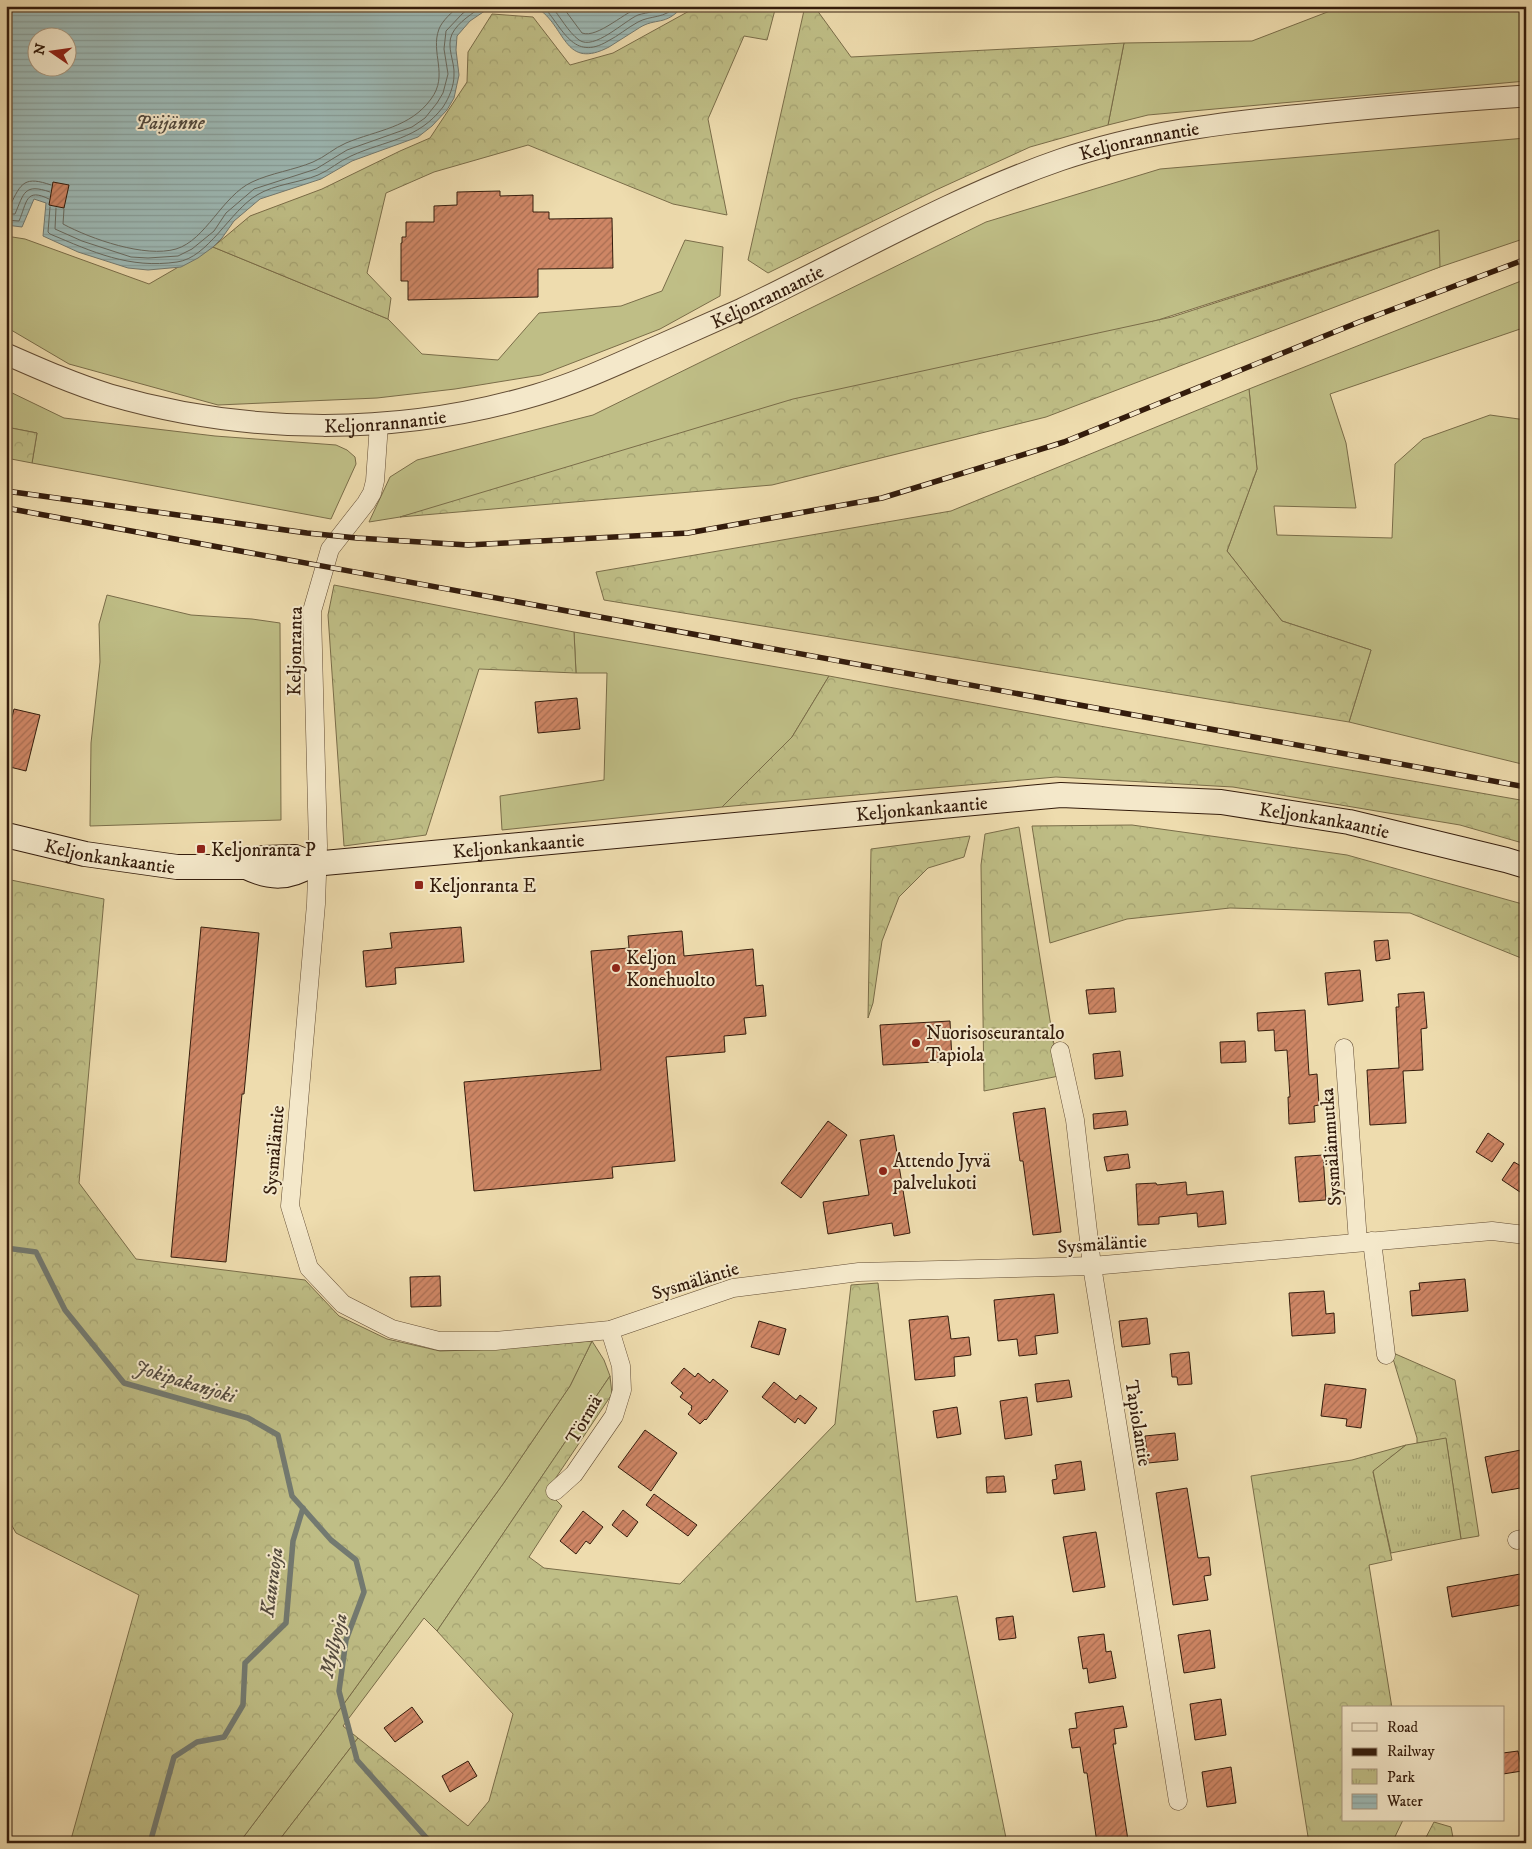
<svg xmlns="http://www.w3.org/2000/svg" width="1532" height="1849" font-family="'IM FELL DW Pica',serif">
<defs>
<pattern id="forest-crowns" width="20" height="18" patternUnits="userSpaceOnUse" patternTransform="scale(1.25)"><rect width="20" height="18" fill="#bfbe86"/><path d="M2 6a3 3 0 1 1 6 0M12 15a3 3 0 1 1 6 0" fill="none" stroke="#a5a372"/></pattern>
<pattern id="park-tufts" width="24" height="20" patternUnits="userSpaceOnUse" patternTransform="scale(1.25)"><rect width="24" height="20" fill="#bfbe86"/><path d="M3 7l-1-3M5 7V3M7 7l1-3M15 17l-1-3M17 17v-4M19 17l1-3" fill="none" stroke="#a5a372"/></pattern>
<pattern id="water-rules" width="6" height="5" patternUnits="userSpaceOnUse" patternTransform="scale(1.25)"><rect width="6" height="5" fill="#9db9b5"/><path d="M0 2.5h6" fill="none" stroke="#889e9a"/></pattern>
<pattern id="building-hatch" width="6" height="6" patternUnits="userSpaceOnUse" patternTransform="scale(1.25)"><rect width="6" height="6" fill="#ce8665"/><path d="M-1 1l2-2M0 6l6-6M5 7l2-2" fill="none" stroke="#a86d52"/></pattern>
</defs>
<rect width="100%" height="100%" fill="#eedcae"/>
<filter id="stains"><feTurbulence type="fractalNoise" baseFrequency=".004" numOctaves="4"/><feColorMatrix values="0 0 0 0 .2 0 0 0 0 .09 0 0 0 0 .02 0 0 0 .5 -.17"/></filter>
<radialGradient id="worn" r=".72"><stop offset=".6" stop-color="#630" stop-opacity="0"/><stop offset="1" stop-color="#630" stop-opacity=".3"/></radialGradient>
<g fill="#bfbe86" stroke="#7a6d49">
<polygon points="1343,6 1526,6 1526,81 1148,115 1108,125 1124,43 1252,41"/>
<polygon points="1526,138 1526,238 1431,270 1438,230 1158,320 400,517 369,522 390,477 417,460 593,415 986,222 1160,169"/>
<polygon points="6,236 25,239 149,284 213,247 388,319 422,354 498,360 539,313 621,306 662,291 685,240 723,247 720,296 660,329 541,375 455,389 377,398 218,405 69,364 6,327"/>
<polygon points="1526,279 1526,327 1330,394 1346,443 1356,508 1274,506 1277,535 1392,538 1395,464 1423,439 1490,415 1526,420 1526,765 1349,722 1371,650 1282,621 1227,551 1257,469 1249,389"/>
<polygon points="6,390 64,418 215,436 336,445 347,450 355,457 356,464 331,519 32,463 37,433 6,427"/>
<polygon points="107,595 191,615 252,619 280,623 281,820 90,826 91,743 100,662 99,624"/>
<polygon points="574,632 829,676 792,737 722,807 502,830 500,796 604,780 607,673 576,673"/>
<polygon points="592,1341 604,1360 610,1376 437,1631 424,1618 343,1726 358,1738 277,1843 239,1843 343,1705 503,1484 570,1386"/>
</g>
<g fill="url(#forest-crowns)" stroke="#7a6d49">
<polygon points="690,6 776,6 767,40 744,36 708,119 727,215 673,204 528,145 434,172 386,193 367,273 391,298 388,319 213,247 250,216 322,189 400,151 430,138 467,82 468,52 492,14 533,17 570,65 613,53 691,10"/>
<polygon points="805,6 814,6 851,57 1124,43 1108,125 1030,147 936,190 768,273 748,260"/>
<polygon points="1439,230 1440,267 1046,417 772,485 400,517 793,399 1172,317"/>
<polygon points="1249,389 1257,469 1227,551 1282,621 1371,650 1349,722 604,600 596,572 951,511"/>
<polygon points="6,427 37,433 32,463 6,458"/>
<polygon points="334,585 574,632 576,673 479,669 426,835 344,846 328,615"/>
<polygon points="829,676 1094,725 1526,801 1526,844 1460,825 1233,787 1056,777 722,807 792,737"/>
<polygon points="1132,825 1347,855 1526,905 1526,960 1410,913 1230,908 1127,919 1050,943 1032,826"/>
<polygon points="1019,827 1059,1076 984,1091 981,865 985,834"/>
<polygon points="970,836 964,857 928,868 899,897 882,941 873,1003 868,1018 871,849"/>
<polygon points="6,879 104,899 79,1183 136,1259 305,1280 339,1316 387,1339 440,1351 498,1349 592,1341 570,1386 503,1484 343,1705 239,1843 70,1843 139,1595 16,1533 6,1515"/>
<polygon points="878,1283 916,1602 957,1596 1007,1843 277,1843 358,1738 468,1826 489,1801 513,1714 437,1631 610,1376 612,1394 547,1491 562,1506 529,1557 544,1568 680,1584 835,1424 851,1285"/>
<polygon points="1391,1352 1455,1380 1479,1536 1461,1539 1446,1439 1417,1443 1417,1438"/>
<polygon points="1406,1445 1373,1472 1392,1560 1369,1565 1392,1708 1343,1708 1343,1820 1403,1820 1392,1843 1309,1843 1251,1476 1352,1460"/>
<polygon points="1434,1822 1451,1827 1454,1843 1423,1843"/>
</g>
<polygon fill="url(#park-tufts)" stroke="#7a6d49" points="1446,1438 1461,1539 1391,1553 1373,1471 1406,1445"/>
<g fill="url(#water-rules)" stroke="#737a71" fill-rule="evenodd">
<path d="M6 6H492L470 21 457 36 456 50 459 75 454 98 447 110 432 126 418 137 352 161 321 179 260 199 234 221 222 238 213 247 198 258 181 267 148 270 128 268 78 252 43 236 46 203 34 199 22 227 6 225ZM38 38H68V68H38Z"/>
<path d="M525 6H683C665 27 656 17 639 28 629 34 619 41 609 47 565 70 566 29 540 10 536 8 529 7 525 6Z"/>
</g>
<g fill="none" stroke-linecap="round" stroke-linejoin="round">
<g stroke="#686a60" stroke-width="1">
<path d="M543 6C563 28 573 62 608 41 618 36 627 28 638 22 651 15 665 19 676 6"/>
<path d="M551 6C560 16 568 32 579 40 594 51 624 21 638 15 648 12 658 12 668 6"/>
<path d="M562 6 582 33C598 39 626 10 643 6"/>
<path d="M6 206H10C21 182 25 176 51 185"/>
<path d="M50 207 48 232 50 234C93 252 129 269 177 262 208 258 230 211 257 195 275 184 299 183 318 175 330 170 339 161 351 156 386 140 418 140 443 107 449 98 454 86 454 75 455 62 446 47 452 34 458 22 473 13 483 6"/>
<polyline points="56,208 55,229 82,241 131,257 148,258 178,256 192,249 214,231 226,213 254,189 316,169 347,150 412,127 425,118 437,103 443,93 448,74 444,49 446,31 462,14 472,6"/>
<path d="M64 209 63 224C91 239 145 258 176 249 206 240 222 196 252 182 271 173 294 170 313 162 325 157 334 148 346 143 377 130 410 128 431 99 449 75 430 53 439 29 442 21 452 12 459 6"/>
<path d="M6 214H15C24 193 24 183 50 192"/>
<path d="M6 220 19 221C27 203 25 187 49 199"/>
</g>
<g stroke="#737a71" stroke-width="5.5">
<polyline points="6,1248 36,1252 65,1310 124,1383 248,1418 278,1435 292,1496 331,1540 356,1560 364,1592 346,1640 339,1691 357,1760 431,1843"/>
<polyline points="150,1843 174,1757 197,1742 224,1737 243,1705 245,1663 286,1623 293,1541 303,1508"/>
</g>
</g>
<g fill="url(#building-hatch)" stroke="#341c0c">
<polygon points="53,182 69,185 64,208 49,205"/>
<polygon points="500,191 500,196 533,195 533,212 549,212 549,219 612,218 613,268 538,269 538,297 408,300 408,281 401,281 401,243 402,243 402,237 406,237 406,222 434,222 434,206 457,205 457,192"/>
<polygon points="577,698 580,729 538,733 535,702"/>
<polygon points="14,709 40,715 26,771 6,766 6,733 8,733"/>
<polygon points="201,927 259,933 244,1094 242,1094 226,1262 171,1257"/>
<polygon points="461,927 464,962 395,968 396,984 366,987 363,951 392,948 390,933"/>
<polygon points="682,931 684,956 753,949 756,986 763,985 766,1016 744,1018 746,1034 724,1036 725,1052 666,1057 675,1161 612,1167 613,1178 474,1191 464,1082 601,1070 591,951 629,948 628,936"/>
<polygon points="1388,940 1390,959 1376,961 1374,941"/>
<polygon points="1360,970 1363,1001 1328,1005 1325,973"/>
<polygon points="1114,988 1116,1012 1089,1014 1086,990"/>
<polygon points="1424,992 1427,1028 1421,1029 1423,1070 1403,1071 1406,1123 1370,1125 1367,1070 1399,1068 1396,1007 1399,1007 1398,994"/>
<polygon points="1305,1010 1309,1075 1317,1074 1319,1105 1314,1106 1315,1122 1289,1124 1288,1097 1290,1097 1287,1050 1275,1051 1274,1030 1258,1031 1257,1013"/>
<polygon points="950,1021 952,1061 883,1065 880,1025"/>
<polygon points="1245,1041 1246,1062 1221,1063 1220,1042"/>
<polygon points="1120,1051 1123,1076 1095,1079 1093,1054"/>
<polygon points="1045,1108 1061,1232 1033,1235 1023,1161 1020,1161 1013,1113"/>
<polygon points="1126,1111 1128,1125 1094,1129 1093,1114"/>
<polygon points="828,1121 847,1135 801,1198 781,1183"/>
<polygon points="1488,1133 1504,1144 1492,1162 1476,1152"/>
<polygon points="894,1135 910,1233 894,1236 892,1223 828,1234 823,1202 869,1195 860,1140"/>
<polygon points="1128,1154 1130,1168 1107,1171 1104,1157"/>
<polygon points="1323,1155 1326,1200 1299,1202 1295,1157"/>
<polygon points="1514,1162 1526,1169 1526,1196 1502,1180"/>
<polygon points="1186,1182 1187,1195 1223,1191 1226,1224 1198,1227 1197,1213 1159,1217 1159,1224 1138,1225 1136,1184 1156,1183 1157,1185"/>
<polygon points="440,1276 441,1306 411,1307 410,1277"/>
<polygon points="1465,1279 1468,1311 1412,1316 1410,1291 1420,1290 1419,1283"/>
<polygon points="1324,1291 1326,1314 1334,1313 1335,1333 1292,1336 1289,1293"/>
<polygon points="1054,1294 1058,1333 1035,1336 1037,1354 1019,1356 1017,1339 998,1341 994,1300"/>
<polygon points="948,1316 951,1339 969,1337 971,1355 954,1357 955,1376 915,1380 909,1320"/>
<polygon points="1147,1318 1150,1344 1122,1347 1119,1321"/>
<polygon points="759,1321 786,1329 779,1355 751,1347"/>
<polygon points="1189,1352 1192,1384 1178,1385 1177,1377 1172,1377 1170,1354"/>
<polygon points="684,1368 695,1377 698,1373 710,1383 713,1379 728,1391 706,1420 705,1419 700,1424 688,1414 692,1409 691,1408 692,1406 680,1397 683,1393 671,1383"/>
<polygon points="1069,1380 1072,1397 1037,1402 1035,1384"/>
<polygon points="774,1382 796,1400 800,1395 817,1408 805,1424 798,1418 795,1423 762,1397"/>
<polygon points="1325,1384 1366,1389 1361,1428 1346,1426 1347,1419 1321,1416"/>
<polygon points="1027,1397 1032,1435 1005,1439 1000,1401"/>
<polygon points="957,1407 961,1434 937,1438 933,1411"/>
<polygon points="645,1430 677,1453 651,1491 618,1467"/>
<polygon points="1175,1433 1178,1460 1148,1463 1145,1436"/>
<polygon points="1526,1449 1526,1487 1492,1493 1485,1457"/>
<polygon points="1081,1461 1085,1490 1054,1494 1052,1480 1057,1479 1055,1465"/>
<polygon points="1004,1476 1006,1492 987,1493 986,1477"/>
<polygon points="1187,1488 1198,1558 1209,1557 1211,1575 1204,1576 1208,1600 1173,1605 1156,1493"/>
<polygon points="654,1494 697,1525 688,1536 646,1505"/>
<polygon points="623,1510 638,1522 627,1537 612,1525"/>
<polygon points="583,1511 603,1527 590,1544 586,1541 576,1554 560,1541"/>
<polygon points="1096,1532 1105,1587 1073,1592 1063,1537"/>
<polygon points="1526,1573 1526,1604 1452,1617 1447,1587"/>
<polygon points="1013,1616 1016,1638 999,1640 996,1618"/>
<polygon points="1210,1630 1215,1668 1184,1673 1178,1635"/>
<polygon points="1104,1634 1106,1652 1111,1651 1116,1678 1089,1683 1087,1668 1083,1669 1078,1637"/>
<polygon points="1221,1699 1226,1735 1195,1740 1190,1704"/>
<polygon points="1123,1706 1127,1727 1114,1729 1116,1744 1113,1744 1128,1840 1097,1843 1087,1773 1084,1773 1080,1747 1072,1748 1069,1729 1077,1728 1075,1713"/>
<polygon points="412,1707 423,1722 395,1742 384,1728"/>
<polygon points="1518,1751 1522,1771 1503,1774 1503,1753"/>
<polygon points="468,1761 477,1776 450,1792 442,1776"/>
<polygon points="1231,1767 1236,1803 1207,1807 1202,1772"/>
</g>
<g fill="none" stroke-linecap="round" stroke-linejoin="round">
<g stroke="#624c34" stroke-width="19">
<g id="minor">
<polyline points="379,424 375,481 372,493 366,503 330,549 312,611 318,846 316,904 290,1206 309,1268 343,1304 392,1329 439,1341 495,1341 610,1330 733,1288 859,1272 1092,1266 1492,1231 1526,1235"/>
<polyline points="1344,1048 1358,1242"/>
<polyline points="1060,1051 1075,1120 1092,1266 1178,1801"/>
<polyline points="1372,1241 1386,1355"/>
<polyline points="555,1491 574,1474 614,1416 622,1390 621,1366 610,1330"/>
<polyline points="1517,1540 1526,1538"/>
</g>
</g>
<g stroke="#624c34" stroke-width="23">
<g id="tertiary">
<path id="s1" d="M6 354C40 369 74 384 110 395 248 435 398 436 536 395 577 383 615 365 654 348 684 335 713 322 742 309 847 259 950 198 1060 160 1139 133 1220 123 1303 115 1377 107 1451 101 1526 96"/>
</g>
</g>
<g stroke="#341c0c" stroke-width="26">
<g id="secondary">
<path id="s2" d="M6 835 85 854 177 867H246L263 858 295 857 313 864 1061 795 1221 802 1349 822 1506 860 1526 866"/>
<path d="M246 867C271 879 288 879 313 864"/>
</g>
</g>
<use href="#minor" stroke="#f4e8ca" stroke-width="18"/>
<use href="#tertiary" stroke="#f4e8ca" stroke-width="21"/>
<use href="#secondary" stroke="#f4e8ca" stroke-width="24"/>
<g stroke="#341c0c" stroke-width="5.5">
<g id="rail">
<polyline points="6,491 307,533 357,538 468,545 688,533 882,498 1064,442 1359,322 1526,259"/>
<polyline points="6,508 1526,787"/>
</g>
</g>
<use href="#rail" stroke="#f4e8ca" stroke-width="4" stroke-dasharray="11" stroke-linecap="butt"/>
</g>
<g fill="#8f2418" stroke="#f4e8ca" stroke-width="2">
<rect x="196" y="844" width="10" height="10" rx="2.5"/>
<rect x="414" y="880" width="10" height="10" rx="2.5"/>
<circle cx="616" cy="968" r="5"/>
<circle cx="916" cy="1043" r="5"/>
<circle cx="883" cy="1171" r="5"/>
</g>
<g text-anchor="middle" stroke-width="4" stroke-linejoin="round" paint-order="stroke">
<g font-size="19" fill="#341c0c" stroke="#f4e8ca">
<text dy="7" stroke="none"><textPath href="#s1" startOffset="1200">Keljonrannantie</textPath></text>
<text dy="7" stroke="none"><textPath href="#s1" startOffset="795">Keljonrannantie</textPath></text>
<text dy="7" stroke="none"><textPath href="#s1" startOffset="390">Keljonrannantie</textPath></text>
<text transform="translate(294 651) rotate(-89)" y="7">Keljonranta</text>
<text dy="7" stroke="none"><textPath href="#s2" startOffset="925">Keljonkankaantie</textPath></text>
<text dy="7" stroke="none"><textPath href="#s2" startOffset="1330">Keljonkankaantie</textPath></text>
<text dy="7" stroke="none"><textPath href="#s2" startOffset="520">Keljonkankaantie</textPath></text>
<text dy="7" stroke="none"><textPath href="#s2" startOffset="106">Keljonkankaantie</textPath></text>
<text transform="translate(1330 1147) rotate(-94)" y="7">Sysmälänmutka</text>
<text transform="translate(273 1150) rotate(-85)" y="7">Sysmäläntie</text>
<text transform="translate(1102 1243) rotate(-4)" y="7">Sysmäläntie</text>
<text transform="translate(695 1280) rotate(-17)" y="7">Sysmäläntie</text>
<text transform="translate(583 1419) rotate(-60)" y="7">Törmä</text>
<text transform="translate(1139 1423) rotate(81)" y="7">Tapiolantie</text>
</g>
<g font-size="19" fill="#341c0c" stroke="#f4e8ca" text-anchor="start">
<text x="211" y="856">Keljonranta P</text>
<text x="429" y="892">Keljonranta E</text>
<text x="626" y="964">Keljon<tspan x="626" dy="22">Konehuolto</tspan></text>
<text x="926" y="1039">Nuorisoseurantalo<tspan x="926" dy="22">Tapiola</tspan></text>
<text x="893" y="1167">Attendo Jyvä<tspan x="893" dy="22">palvelukoti</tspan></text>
</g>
<g font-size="20" font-style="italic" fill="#544b3f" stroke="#f4e8ca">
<text x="170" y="129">Päijänne</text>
<text transform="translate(185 1381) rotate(17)" y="7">Jokipakanjoki</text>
<text transform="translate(271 1582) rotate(-82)" y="7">Kauraoja</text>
<text transform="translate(333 1645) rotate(-77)" y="7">Myllyoja</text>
</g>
</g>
<rect width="1532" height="1849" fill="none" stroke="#eedcae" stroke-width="25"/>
<rect x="8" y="8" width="1517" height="1834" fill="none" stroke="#341c0c" stroke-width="2.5"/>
<rect x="12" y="12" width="1507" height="1824" fill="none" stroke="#341c0c"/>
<rect x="1342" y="1706" width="162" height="115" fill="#f4e8ca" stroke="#a7967e"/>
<rect x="1352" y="1723" width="25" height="8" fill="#f4e8ca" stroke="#a7967e"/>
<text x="1387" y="1732" font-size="15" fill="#341c0c">Road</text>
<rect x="1352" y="1748" width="25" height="8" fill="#341c0c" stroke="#a7967e"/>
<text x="1387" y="1756" font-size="15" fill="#341c0c">Railway</text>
<rect x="1352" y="1769" width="25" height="15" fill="url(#park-tufts)" stroke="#a7967e"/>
<text x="1387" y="1782" font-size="15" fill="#341c0c">Park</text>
<rect x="1352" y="1794" width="25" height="15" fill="url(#water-rules)" stroke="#a7967e"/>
<text x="1387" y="1806" font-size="15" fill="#341c0c">Water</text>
<g transform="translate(52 52) rotate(283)"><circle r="24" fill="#f4e8ca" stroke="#a7967e"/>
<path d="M0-4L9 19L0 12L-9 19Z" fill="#8f2418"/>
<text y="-8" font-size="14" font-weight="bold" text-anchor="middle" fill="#341c0c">N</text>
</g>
<rect width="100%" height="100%" filter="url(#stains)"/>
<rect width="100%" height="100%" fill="url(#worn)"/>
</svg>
